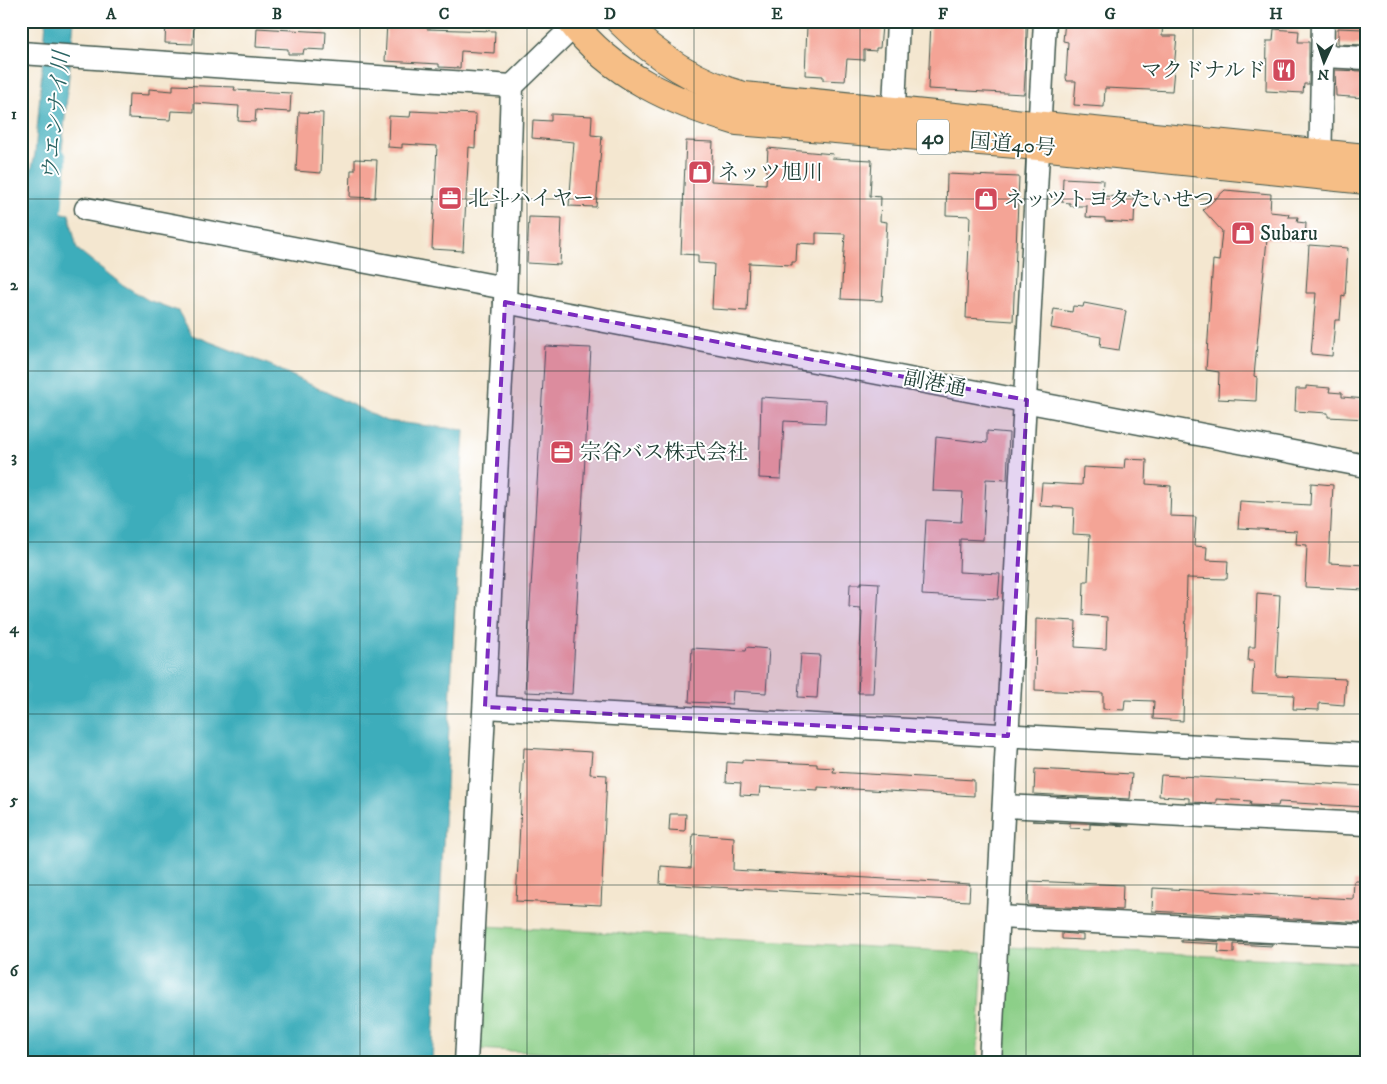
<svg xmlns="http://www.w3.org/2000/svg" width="1387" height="1084" font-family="'IM FELL DW Pica','Noto Serif JP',serif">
<rect width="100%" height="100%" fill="#fff"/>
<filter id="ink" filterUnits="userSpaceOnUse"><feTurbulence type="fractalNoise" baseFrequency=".02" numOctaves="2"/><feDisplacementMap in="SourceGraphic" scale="10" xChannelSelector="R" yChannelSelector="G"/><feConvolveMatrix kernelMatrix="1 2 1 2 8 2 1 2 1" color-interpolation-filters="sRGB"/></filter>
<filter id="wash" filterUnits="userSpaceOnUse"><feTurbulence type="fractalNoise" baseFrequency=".0096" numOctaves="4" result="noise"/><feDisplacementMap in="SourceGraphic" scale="20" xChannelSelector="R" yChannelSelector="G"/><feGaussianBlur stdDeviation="1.12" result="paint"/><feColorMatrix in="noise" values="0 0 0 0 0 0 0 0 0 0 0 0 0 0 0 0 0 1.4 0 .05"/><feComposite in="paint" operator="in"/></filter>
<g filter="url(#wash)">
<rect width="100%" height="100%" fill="#f4e7d0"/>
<g fill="#8ccf88" stroke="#56865e">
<polygon points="484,926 983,953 977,1063 721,1063 477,1049"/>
<polygon points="1007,947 1366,963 1366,1063 1001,1063"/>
</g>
<g fill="#3eadbb" stroke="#2e7578">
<polygon points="46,21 74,21 57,205 24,200 35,154"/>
<polygon points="21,207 69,214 77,249 120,283 148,300 178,311 192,335 270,365 386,421 464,430 432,1063 21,1063"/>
</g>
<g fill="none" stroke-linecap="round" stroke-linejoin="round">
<polyline stroke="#3eadbb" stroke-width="32" points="46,211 51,160"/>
</g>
<g id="blocks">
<g fill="#f4a496">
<polygon points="166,21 194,21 193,44 165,43"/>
<polygon points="387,21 427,21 427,29 495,31 494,53 461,51 460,68 439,67 439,64 385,61"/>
<polygon points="931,21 1028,21 1024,94 928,89"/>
<polygon points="1065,21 1163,21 1162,36 1177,36 1172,91 1105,88 1104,107 1074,105 1076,81 1067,81 1066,78 1068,42 1063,41"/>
<polygon points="841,23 882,26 880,48 876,48 876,51 864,50 864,60 847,59 845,81 823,80 823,76 805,75 807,26 840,28"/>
<polygon points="257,28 326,32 325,50 304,49 303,54 288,54 288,49 256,47"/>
<polygon points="1338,28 1364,29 1364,45 1338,44"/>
<polygon points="1274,29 1299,31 1298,42 1309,42 1309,84 1304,84 1303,93 1266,91 1267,41 1273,41"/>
<polygon points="1335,70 1363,71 1362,77 1366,77 1366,98 1336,96"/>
<polygon points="173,85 235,87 234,90 291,93 290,112 256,110 255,122 238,121 239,106 194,103 194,112 171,111 170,120 128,118 129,94 149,95 149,89 173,91"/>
<polygon points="411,111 476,114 475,148 469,147 463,251 432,249 437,146 402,144 402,148 388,147 389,116 410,117"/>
<polygon points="299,112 323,113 321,173 296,171"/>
<polygon points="551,114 592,116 591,135 602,136 596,207 569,206 574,142 532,138 533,120 551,121"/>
<polygon points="686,141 713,142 711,181 766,184 768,148 833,154 832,158 872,160 870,196 881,197 880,221 887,222 882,301 841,299 845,234 816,233 816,244 797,243 796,262 792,262 792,265 749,263 747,311 712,309 714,264 698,263 698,255 681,254"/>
<polygon points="355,159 377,160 375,198 350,197 351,170 355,170"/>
<polygon points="947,174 1019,177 1013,321 966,318 970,216 946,215"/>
<polygon points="1063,178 1103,180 1102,196 1135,197 1134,223 1105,221 1105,218 1086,217 1087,206 1070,206 1070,203 1062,202"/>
<polygon points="1225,190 1271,194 1270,212 1289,214 1288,217 1298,217 1297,222 1306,223 1305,242 1267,239 1254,376 1257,377 1256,401 1218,399 1219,372 1206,370 1213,260 1219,261 1222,231 1203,210"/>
<polygon points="529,217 562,218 560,265 527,263"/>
<polygon points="1309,245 1348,248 1345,296 1342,295 1340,320 1335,320 1332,356 1311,354 1316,293 1306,293"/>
<polygon points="1084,303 1126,311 1119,350 1100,347 1101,337 1051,328 1054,309 1072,312 1073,306 1083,307"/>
<polygon points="545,346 591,348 572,694 525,692"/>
<polygon points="1306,386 1330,388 1329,392 1342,393 1342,397 1366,399 1366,419 1328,417 1328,413 1295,411 1296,389 1306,389"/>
<polygon points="761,397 826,401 825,423 784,421 781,479 759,478"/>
<polygon points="987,431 1009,433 1007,480 986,479 983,540 960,539 959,572 1000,574 998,599 922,595 926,520 961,522 963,492 933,491 936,437 987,443"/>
<polygon points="1125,459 1147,460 1146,484 1171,486 1170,516 1196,517 1194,546 1207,547 1206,560 1228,561 1227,579 1187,578 1183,721 1153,719 1154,701 1125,700 1124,710 1103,709 1103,693 1035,690 1036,619 1076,621 1075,647 1106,649 1107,617 1083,615 1084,581 1088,581 1090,535 1073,534 1074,508 1040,506 1042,483 1082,485 1083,467 1124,469"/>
<polygon points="1311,483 1333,485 1329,563 1366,565 1365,590 1305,587 1307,545 1296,544 1297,531 1238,528 1240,501 1310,505"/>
<polygon points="861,582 879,583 873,693 858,693 862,611 860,611 860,608 849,607 850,584 861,584"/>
<polygon points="1257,593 1280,595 1276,676 1346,679 1344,705 1319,703 1319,710 1293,709 1294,695 1252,693 1254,661 1248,661 1249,647 1255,647"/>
<polygon points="747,647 769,649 766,693 733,691 732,704 689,702 692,648 746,651"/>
<polygon points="801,654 820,655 817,698 798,697"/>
<polygon points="524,748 592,752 590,774 607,775 601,905 516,901"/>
<polygon points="742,760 817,764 817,767 834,768 833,772 974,780 974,796 818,787 818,790 760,787 759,796 740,795 741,783 726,782 727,762 742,763"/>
<polygon points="1035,769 1132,774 1130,799 1034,794"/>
<polygon points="1161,775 1366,786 1366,807 1279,802 1278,806 1250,805 1251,801 1216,799 1216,803 1189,802 1189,798 1159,796"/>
<polygon points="670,814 686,814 685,831 669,830"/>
<polygon points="1032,821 1129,825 1129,826 1090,824 1090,829 1070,828 1070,823"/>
<polygon points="693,834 734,837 733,870 970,884 969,901 660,884 661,866 691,868"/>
<polygon points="1029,881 1123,885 1122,910 1028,905"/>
<polygon points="1354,881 1366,881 1366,923 1152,911 1153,888 1353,899"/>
<polygon points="1062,933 1083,935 1083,940 1062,939"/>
<polygon points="1181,940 1272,944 1272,946 1234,944 1234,953 1218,952 1219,944 1181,942"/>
</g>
</g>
</g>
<g filter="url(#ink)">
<use href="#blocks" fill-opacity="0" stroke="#3f564b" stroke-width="1"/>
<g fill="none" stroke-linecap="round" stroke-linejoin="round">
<g stroke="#3f564b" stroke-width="25">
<g id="minor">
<polyline points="21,53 512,86"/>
<polyline points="1322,56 1366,58"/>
<polyline points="893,127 898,21"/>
<polyline points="1320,169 1323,21"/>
<polyline points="86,209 505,288"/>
<polyline points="505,302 1366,466"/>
<polyline points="485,707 1366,755"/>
<polyline points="1004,806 1366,824"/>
<polyline points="998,917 1366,936"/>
<polyline points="466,1063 505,302 512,86 575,25 588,21"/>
<polyline points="990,1063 1045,21"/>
</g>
</g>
<g stroke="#3f564b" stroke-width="30">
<g id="highway">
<path d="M571 21C611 75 675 103 737 121L1039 146 1366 180"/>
<path d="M620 21C655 56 696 83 744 96L1366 158"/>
</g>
</g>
<use href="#minor" stroke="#fff" stroke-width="22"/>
<use href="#highway" stroke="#f6be86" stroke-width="28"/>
</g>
</g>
<path fill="#7b2cbf" fill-opacity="0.2" stroke="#7b2cbf" stroke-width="4" stroke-dasharray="10 6" stroke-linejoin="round" d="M505 302 1027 400 1008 736 485 707Z"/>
<path fill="none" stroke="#1f3d34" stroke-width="1" stroke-opacity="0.55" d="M194 21V1063M360 21V1063M527 21V1063M694 21V1063M860 21V1063M1026 21V1063M1193 21V1063M21 199H1366M21 371H1366M21 542H1366M21 714H1366M21 885H1366"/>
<defs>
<g id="restaurant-square" transform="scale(1.25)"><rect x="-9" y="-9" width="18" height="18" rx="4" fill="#d1495b" stroke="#fff"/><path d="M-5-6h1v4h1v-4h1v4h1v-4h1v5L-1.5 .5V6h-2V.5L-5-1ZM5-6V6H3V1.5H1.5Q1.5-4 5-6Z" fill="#fff"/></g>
<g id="shop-square" transform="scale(1.25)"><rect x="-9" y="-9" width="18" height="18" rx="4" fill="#d1495b" stroke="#fff"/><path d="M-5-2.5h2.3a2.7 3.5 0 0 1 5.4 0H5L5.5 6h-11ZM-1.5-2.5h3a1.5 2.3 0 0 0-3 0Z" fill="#fff"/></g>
<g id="office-square" transform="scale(1.25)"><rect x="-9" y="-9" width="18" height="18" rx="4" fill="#d1495b" stroke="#fff"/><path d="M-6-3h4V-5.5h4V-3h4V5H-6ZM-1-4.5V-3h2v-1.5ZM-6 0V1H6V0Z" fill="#fff"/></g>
</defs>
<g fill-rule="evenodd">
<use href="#restaurant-square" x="1284" y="70"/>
<use href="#shop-square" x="700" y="172"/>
<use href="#office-square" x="450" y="198"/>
<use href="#shop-square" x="986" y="199"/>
<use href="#shop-square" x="1243" y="233"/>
<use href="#office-square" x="562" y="452"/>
</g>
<g text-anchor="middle" stroke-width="4" stroke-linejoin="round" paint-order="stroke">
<rect fill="#fff" stroke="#627771" stroke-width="1" x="917" y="119.5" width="32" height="35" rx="4"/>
<g font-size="20" font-weight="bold" fill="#1f3d34">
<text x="933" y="144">40</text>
</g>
<g font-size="21" fill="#1f3d34" stroke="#fff" text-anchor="start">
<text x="1266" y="77" text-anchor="end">マクドナルド</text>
<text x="718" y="179">ネッツ旭川</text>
<text x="468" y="205">北斗ハイヤー</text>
<text x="1004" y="206">ネッツトヨタたいせつ</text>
<text x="1260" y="240">Subaru</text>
<text x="580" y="459">宗谷バス株式会社</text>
</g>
<g font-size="21" fill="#1f3d34" stroke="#fff">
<text transform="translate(1013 144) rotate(5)" y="7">国道40号</text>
<text transform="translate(935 383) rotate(11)" y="7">副港通</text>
</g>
<g font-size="22" font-style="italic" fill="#2a6463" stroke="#fff">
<text transform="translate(55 116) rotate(-85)" y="8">ウエンナイ川</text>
</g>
</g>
<rect width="1387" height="1084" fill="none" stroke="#fff" stroke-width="55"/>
<g transform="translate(1324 62) rotate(183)" stroke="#ffffff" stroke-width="4" paint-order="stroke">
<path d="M0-4L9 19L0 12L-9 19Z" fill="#1f3d34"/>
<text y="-8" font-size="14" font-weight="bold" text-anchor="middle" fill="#1f3d34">N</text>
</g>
<rect x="28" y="28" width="1332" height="1028" fill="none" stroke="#1f3d34" stroke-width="2"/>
<g font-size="16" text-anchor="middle" font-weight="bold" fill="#1f3d34">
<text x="111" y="19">A</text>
<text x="277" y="19">B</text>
<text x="444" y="19">C</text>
<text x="610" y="19">D</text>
<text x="777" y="19">E</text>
<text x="943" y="19">F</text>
<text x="1110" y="19">G</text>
<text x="1276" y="19">H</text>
<text x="14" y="119">1</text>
<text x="14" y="290">2</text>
<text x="14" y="462">3</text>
<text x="14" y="633">4</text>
<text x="14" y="805">5</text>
<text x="14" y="976">6</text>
</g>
</svg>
